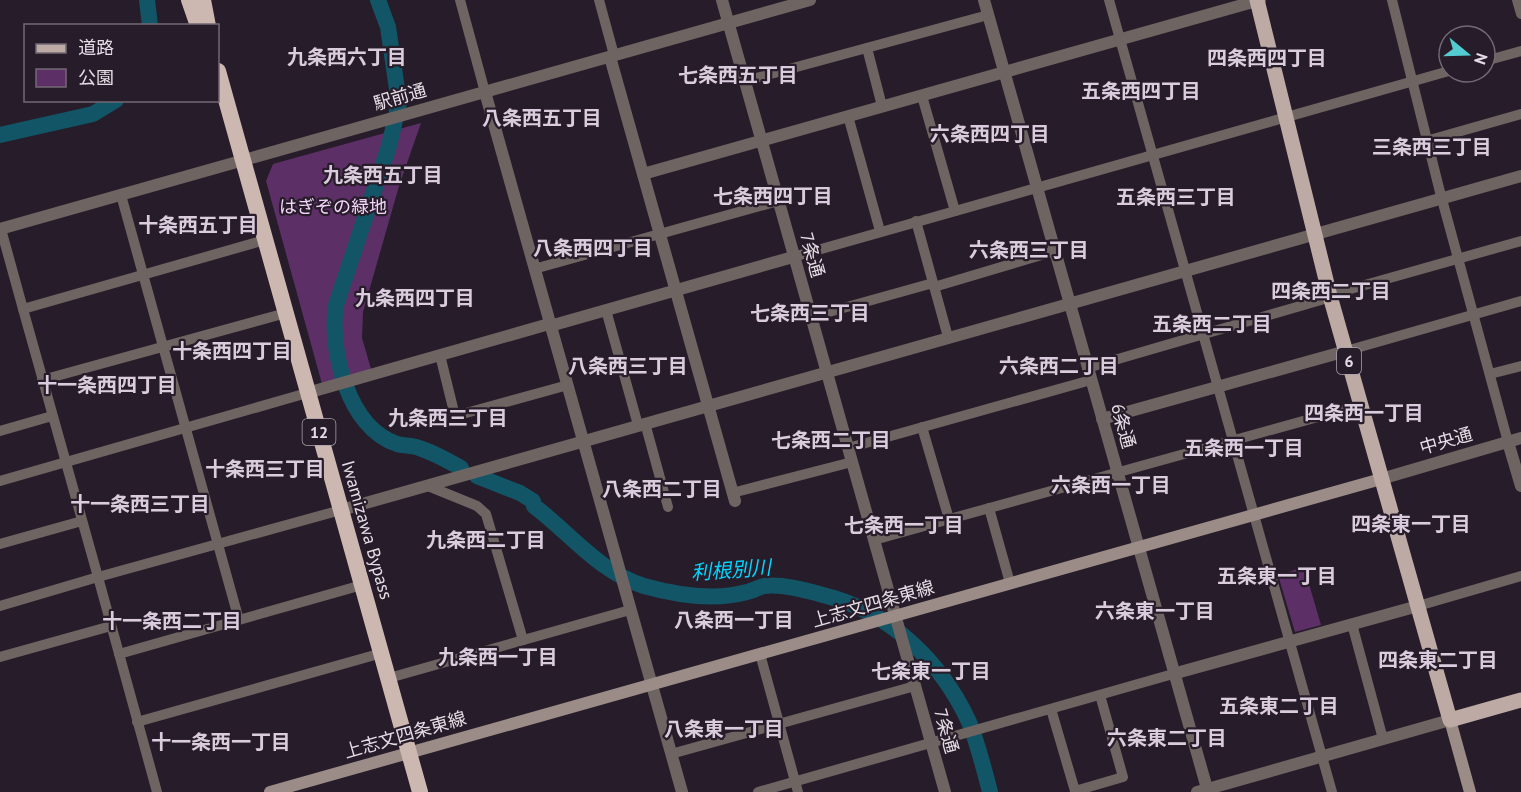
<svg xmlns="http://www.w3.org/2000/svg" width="1521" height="792" font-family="'PT Sans','Noto Sans JP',sans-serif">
<rect width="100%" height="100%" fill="#271c29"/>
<g fill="#5c3066">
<polygon points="421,123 399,186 363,312 362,338 371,369 322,384 266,181 273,164"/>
<polygon points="1304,567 1321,625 1295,632 1278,575"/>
</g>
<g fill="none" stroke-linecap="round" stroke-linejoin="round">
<g stroke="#156" stroke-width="16">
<polyline points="147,0 150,26"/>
<path d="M378 0 388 27 399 103 389 146 336 305C329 350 348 428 397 444 404 446 412 445 419 448 433 452 448 461 461 468"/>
<polyline points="0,135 93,114 116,100"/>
<path d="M477 476 520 493 533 501 534 506C570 533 599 572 644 586 676 595 714 601 747 592 753 591 759 587 764 586 783 584 805 590 823 595 889 611 941 661 969 722 978 744 984 769 990 792"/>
</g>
<g stroke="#6e6562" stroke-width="10">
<polyline points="460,0 485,92"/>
<polyline points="599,0 614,55"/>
<polyline points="1109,0 1332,792"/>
<polyline points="1392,0 1440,192 1508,442"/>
<polyline points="1517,0 1521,14"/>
<polyline points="867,48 882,106"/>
<polyline points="1485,61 1521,51"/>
<polyline points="745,81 988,15"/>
<polyline points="922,96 955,211"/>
<polyline points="848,116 880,231"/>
<polyline points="1426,141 1521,114"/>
<polyline points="121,195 239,620"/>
<polyline points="916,221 948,337"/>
<polyline points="1,229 23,309 265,240"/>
<polyline points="793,257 1449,71"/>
<polyline points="534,269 778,201"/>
<polyline points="934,287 1055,251"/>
<polyline points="606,310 638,425"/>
<polyline points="811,317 933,283"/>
<polyline points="1346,351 1521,301"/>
<polyline points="440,355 455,416 568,385"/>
<polyline points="1087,368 1321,300 1340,292 1521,241"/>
<polyline points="1490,374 1521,366"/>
<polyline points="42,380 286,313"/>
<polyline points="645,423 668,507"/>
<polyline points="922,427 949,519"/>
<polyline points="0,431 52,416"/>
<polyline points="848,448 1091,380"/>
<polyline points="0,481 307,393"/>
<polyline points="428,486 477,506 486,514 523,640"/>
<polyline points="732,493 852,462"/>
<polyline points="989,508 1010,583"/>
<polyline points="874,540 1361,405"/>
<polyline points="0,544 82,521"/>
<polyline points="0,606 98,577 23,309"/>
<polyline points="1418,606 1521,576"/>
<polyline points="1352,624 1383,739"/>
<polyline points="119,654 362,585"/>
<polyline points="760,654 798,792"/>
<polyline points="0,657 111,626"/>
<polyline points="389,678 630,610"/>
<polyline points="1051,709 1075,791 1123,777 1100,695"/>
<polyline points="137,722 382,653"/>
<polyline points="671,754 915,686"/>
<polyline points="157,792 98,577 341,510"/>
<polyline points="758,792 1173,674"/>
</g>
<g stroke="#6e6562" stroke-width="12">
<polyline points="722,0 945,792"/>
<polyline points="984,0 1208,792"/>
<polyline points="610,57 735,501"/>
<polyline points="485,92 682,792"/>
<polyline points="643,174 1260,0"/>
<polyline points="0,229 810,0"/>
<polyline points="550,326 793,257"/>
<polyline points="307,393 549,324"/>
<polyline points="1102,419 1346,351"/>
<polyline points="1508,442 1521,486"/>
<polyline points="1381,479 1521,438"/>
<polyline points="341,510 1521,176"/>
<polyline points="1173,674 1418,606"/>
<polyline points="1197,792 1450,720"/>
</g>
<g stroke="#9b8c87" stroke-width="12">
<polyline points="1450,720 1470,792"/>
<polyline points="270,792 1381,479"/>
</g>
<polyline stroke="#bdaaa4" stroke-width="15" points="1257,0 1330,296 1450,720 1521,700"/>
<g stroke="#cdb8b1" stroke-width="16">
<polyline points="189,0 198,26"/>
<polyline points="203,0 208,26"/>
<polyline points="218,71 420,792"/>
</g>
</g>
<g text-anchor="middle" stroke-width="4.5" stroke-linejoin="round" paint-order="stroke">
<g fill="#271c29" stroke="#aca3ad" stroke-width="1.5">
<rect x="1337" y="348" width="24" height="26" rx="4.5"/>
<rect x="302.5" y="419" width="33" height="26" rx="4.5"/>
</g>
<g font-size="16" font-weight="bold" fill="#e5dde6">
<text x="1349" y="367">6</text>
<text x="319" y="438">12</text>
</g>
<g font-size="18" fill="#e5dde6" stroke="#271c29">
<text transform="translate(400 97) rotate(-16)" y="6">駅前通</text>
<text transform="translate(812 255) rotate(74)" y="6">7条通</text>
<text transform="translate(1123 426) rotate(74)" y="6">6条通</text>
<text transform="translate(1446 441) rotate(-16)" y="6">中央通</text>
<text transform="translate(367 530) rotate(74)" y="6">Iwamizawa Bypass</text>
<text transform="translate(873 604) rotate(-16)" y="6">上志文四条東線</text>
<text transform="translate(946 731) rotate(74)" y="6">7条通</text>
<text transform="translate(405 735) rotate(-16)" y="6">上志文四条東線</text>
</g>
<g font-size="18" fill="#f3d5f9" stroke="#271c29">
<text x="333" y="213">はぎぞの緑地</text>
</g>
<g font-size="20" font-weight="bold" fill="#daccdd" stroke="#271c29">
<text x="347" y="64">九条西六丁目</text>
<text x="1267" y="65">四条西四丁目</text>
<text x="738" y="82">七条西五丁目</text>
<text x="1141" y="98">五条西四丁目</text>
<text x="542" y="125">八条西五丁目</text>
<text x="990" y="141">六条西四丁目</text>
<text x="1432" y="154">三条西三丁目</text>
<text x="383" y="182">九条西五丁目</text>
<text x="773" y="203">七条西四丁目</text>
<text x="1176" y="204">五条西三丁目</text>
<text x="198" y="232">十条西五丁目</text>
<text x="593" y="255">八条西四丁目</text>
<text x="1029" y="257">六条西三丁目</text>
<text x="1331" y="298">四条西二丁目</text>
<text x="415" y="305">九条西四丁目</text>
<text x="810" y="320">七条西三丁目</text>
<text x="1212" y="331">五条西二丁目</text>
<text x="232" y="358">十条西四丁目</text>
<text x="628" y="373">八条西三丁目</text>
<text x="1059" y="373">六条西二丁目</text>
<text x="107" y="392">十一条西四丁目</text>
<text x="1364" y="420">四条西一丁目</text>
<text x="448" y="425">九条西三丁目</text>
<text x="831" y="447">七条西二丁目</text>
<text x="1244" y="455">五条西一丁目</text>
<text x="265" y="476">十条西三丁目</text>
<text x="1111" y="492">六条西一丁目</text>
<text x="662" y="496">八条西二丁目</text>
<text x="140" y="511">十一条西三丁目</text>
<text x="1411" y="531">四条東一丁目</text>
<text x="904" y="532">七条西一丁目</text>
<text x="486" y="547">九条西二丁目</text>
<text x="1277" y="583">五条東一丁目</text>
<text x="1155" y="618">六条東一丁目</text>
<text x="734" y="627">八条西一丁目</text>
<text x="172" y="628">十一条西二丁目</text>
<text x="498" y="664">九条西一丁目</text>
<text x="1438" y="667">四条東二丁目</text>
<text x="931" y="678">七条東一丁目</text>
<text x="1279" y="713">五条東二丁目</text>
<text x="724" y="736">八条東一丁目</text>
<text x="1167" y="745">六条東二丁目</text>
<text x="221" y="749">十一条西一丁目</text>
</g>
<g font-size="20" font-style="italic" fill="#03d5fe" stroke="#271c29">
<text transform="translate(731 570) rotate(-4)" y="7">利根別川</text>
</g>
</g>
<rect x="24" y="24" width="195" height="78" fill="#271c29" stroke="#736975" stroke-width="1.5"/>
<rect x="36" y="44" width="30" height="9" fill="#bdaaa4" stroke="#736975" stroke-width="1.5"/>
<text x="78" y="54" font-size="18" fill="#e5dde6">道路</text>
<rect x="36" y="69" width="30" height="18" fill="#5c3066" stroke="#736975" stroke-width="1.5"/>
<text x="78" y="84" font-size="18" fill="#e5dde6">公園</text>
<g transform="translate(1467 54) rotate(109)"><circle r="28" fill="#271c29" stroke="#736975" stroke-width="1.5"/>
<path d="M0-4.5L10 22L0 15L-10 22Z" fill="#52ccd0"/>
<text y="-9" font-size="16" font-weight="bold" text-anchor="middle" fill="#e5dde6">N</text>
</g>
</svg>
